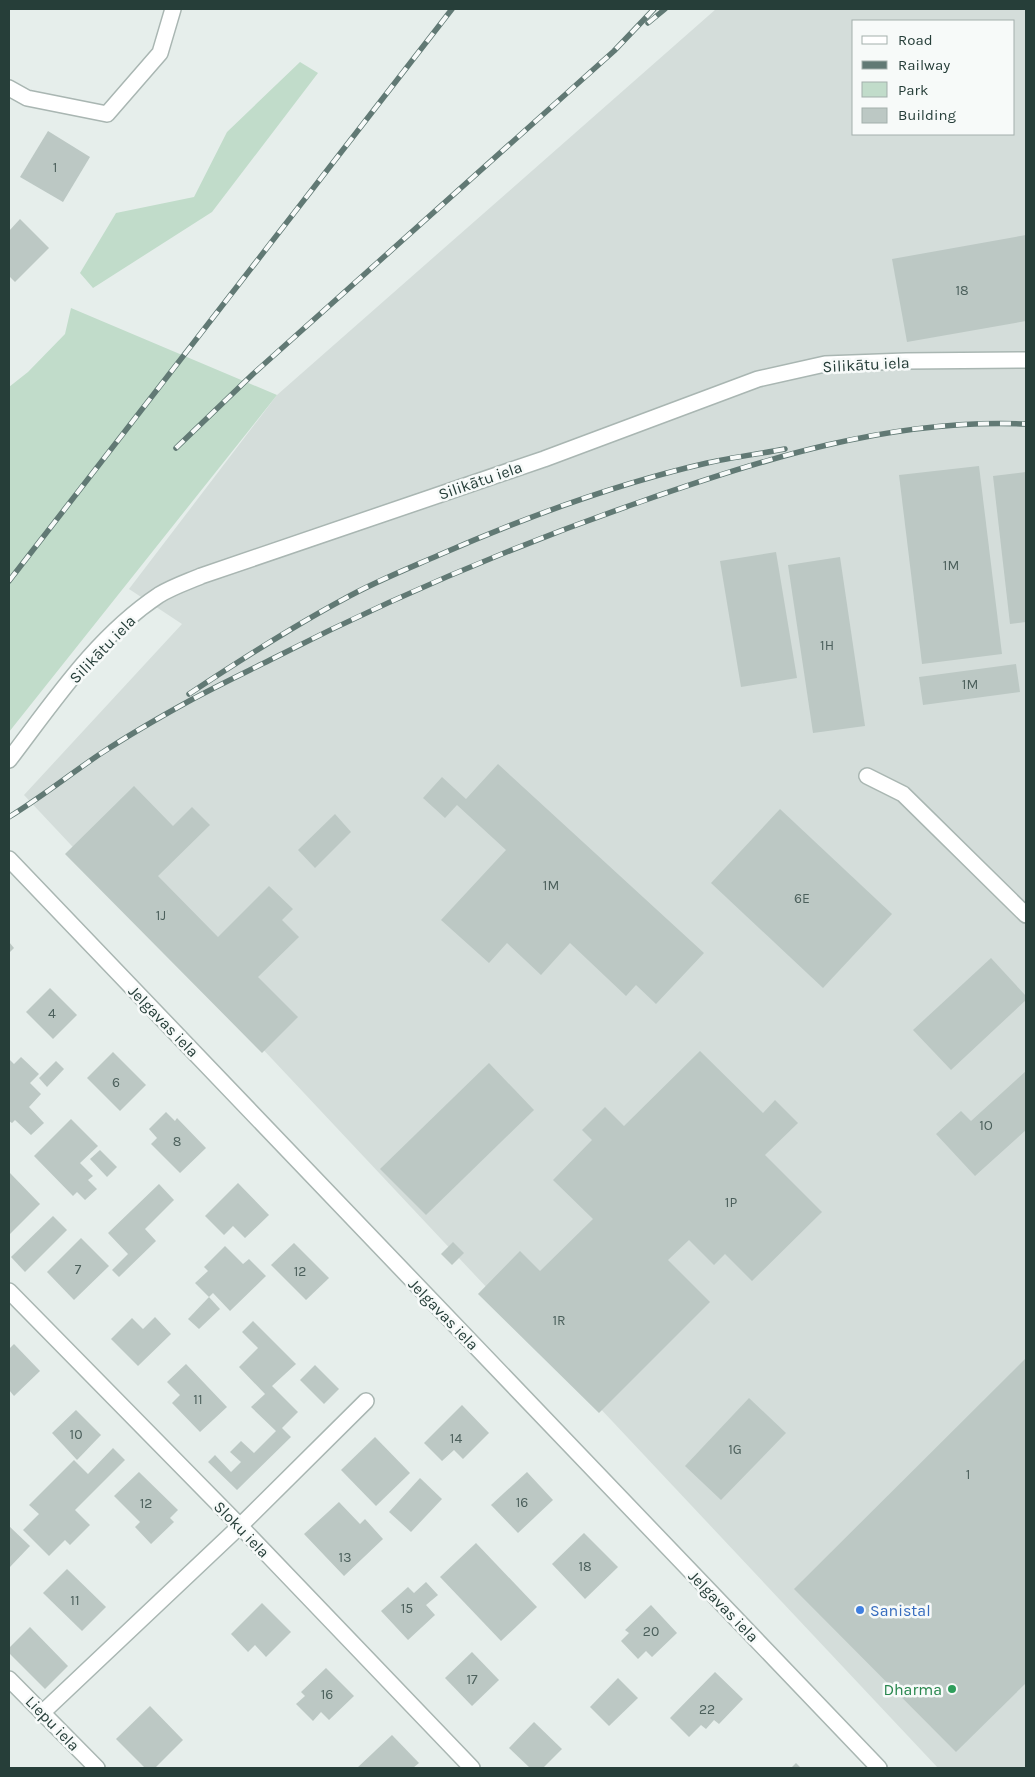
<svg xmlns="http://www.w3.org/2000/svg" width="1035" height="1777" font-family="Karla,sans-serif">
<rect width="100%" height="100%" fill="#e6eeeb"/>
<path fill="#d4ddda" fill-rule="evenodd" d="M716 9H1026V1768H938L24 795 182 624 129 589 277 395ZM854 21H1014V134H854Z"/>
<g fill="#c1dcca">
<polygon points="300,62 318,73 212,212 93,288 80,273 116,213 194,197 227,132"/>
<polygon points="71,308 277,395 9,732 9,387 28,372 65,334"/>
</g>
<g fill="#bcc8c4">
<polygon points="48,131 90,157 63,202 20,177"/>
<polygon points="20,219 49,248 15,282 9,276 9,231"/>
<polygon points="1026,235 1026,321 907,342 892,259"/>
<polygon points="979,466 1002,654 922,664 899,475"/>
<polygon points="1026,472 1026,622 1010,624 993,476"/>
<polygon points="776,552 797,678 741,687 720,561"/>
<polygon points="840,557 865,726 813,733 788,565"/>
<polygon points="1016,664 1020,692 923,705 919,677"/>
<polygon points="498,764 704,953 656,1004 636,985 626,996 570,943 541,975 507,943 489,963 441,920 506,850 457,805 445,818 423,798 442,777 466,799"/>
<polygon points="134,786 173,826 192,807 210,825 158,876 218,937 269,886 293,909 282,920 299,937 258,977 298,1017 262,1053 65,854"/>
<polygon points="780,809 892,914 823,988 711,883"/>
<polygon points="335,814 351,832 315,868 298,850"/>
<polygon points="9,942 14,948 9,953"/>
<polygon points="991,958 1026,996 1026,1000 951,1070 913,1030"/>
<polygon points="50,988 77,1015 53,1039 26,1012"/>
<polygon points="700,1051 763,1113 775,1100 798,1123 765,1155 822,1212 752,1281 725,1254 714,1265 689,1240 668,1260 710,1302 599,1413 478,1294 520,1251 540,1271 593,1219 553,1180 592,1140 582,1130 605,1107 624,1126"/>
<polygon points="113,1052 146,1085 120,1111 87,1078"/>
<polygon points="21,1057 39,1074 30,1083 41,1094 29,1107 44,1123 31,1135 15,1120 12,1123 9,1121 9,1059 14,1064"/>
<polygon points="56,1061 64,1069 47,1087 39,1078"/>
<polygon points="489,1063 534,1110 426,1215 380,1169"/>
<polygon points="1026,1071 1026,1130 975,1176 936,1134 961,1111 971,1121"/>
<polygon points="166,1112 175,1121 177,1118 206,1148 180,1173 151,1144 157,1138 149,1129"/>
<polygon points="71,1119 98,1146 80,1163 93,1176 88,1180 97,1189 85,1200 77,1192 73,1196 34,1156"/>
<polygon points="100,1150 117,1167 107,1177 90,1159"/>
<polygon points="9,1172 40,1204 10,1234 9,1233"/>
<polygon points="238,1183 269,1215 245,1238 233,1226 224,1235 205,1216"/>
<polygon points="159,1184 174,1200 145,1229 156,1241 119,1277 112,1270 128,1254 108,1233"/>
<polygon points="53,1216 67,1230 25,1272 11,1257"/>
<polygon points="81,1238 109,1266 74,1300 47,1272"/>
<polygon points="453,1242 464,1253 452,1265 441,1254"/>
<polygon points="294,1243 329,1278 306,1300 271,1265"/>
<polygon points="225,1246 243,1264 249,1259 266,1276 230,1311 213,1293 209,1297 195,1283 208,1271 204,1267"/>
<polygon points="209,1297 220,1309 199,1329 188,1319"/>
<polygon points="155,1317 171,1334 138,1366 111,1339 132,1318 143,1329"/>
<polygon points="253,1321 296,1364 272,1386 298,1412 282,1428 291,1437 237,1490 208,1462 215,1455 231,1472 241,1462 230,1452 241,1441 254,1453 276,1431 251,1407 265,1394 239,1367 258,1348 242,1332"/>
<polygon points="14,1344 40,1371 14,1396 9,1390 9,1349"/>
<polygon points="1026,1358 1026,1683 956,1752 794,1589"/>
<polygon points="186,1364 227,1407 200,1432 172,1403 180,1395 167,1382"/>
<polygon points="315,1365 339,1389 324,1404 300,1380"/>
<polygon points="749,1398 786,1433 721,1500 685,1466"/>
<polygon points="462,1405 489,1433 463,1459 454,1450 442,1461 424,1443"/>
<polygon points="76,1410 101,1435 77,1460 52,1433"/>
<polygon points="375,1437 410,1473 376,1506 341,1470"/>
<polygon points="113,1448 125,1460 75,1510 90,1525 70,1545 65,1540 49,1556 23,1530 39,1514 29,1505 74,1460 88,1474"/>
<polygon points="139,1472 178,1510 170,1518 174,1522 151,1544 135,1527 140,1522 114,1496"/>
<polygon points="527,1472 553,1500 518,1533 491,1505"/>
<polygon points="420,1478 442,1499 411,1532 389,1512"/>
<polygon points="339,1502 360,1524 365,1519 383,1539 344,1576 304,1534"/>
<polygon points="9,1526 30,1546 9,1568"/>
<polygon points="584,1533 618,1567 585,1599 552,1564"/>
<polygon points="476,1543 537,1607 501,1641 440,1577"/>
<polygon points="67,1569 106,1607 82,1631 43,1593"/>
<polygon points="426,1582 438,1595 426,1605 435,1615 408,1640 381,1611 408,1587 414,1593"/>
<polygon points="262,1603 291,1632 266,1657 255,1645 248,1652 231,1634"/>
<polygon points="651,1605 677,1633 652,1657 646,1651 638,1659 621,1641 629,1633 625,1630"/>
<polygon points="30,1627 68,1666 45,1689 9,1653 9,1648"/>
<polygon points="472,1652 499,1680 472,1706 445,1678"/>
<polygon points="326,1668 354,1696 329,1720 321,1712 313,1721 296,1704 305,1696 301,1692"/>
<polygon points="715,1672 743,1699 719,1724 714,1720 706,1729 701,1725 689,1737 670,1718"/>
<polygon points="618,1678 638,1698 609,1726 590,1707"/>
<polygon points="150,1706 183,1740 155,1768 145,1768 116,1739"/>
<polygon points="534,1722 562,1749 543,1768 530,1768 509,1748"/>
<polygon points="392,1735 419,1763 413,1768 357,1768"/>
<polygon points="796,1763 801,1768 791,1768"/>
</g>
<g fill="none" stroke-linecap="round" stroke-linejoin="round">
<g stroke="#a9b6b2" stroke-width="18">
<g id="minor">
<polyline points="9,88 27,98 107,114 160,53 173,9"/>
<path d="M9 760C54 701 96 637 159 595 172 587 187 582 201 576L544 459 758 379 825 364 906 361 1026 360"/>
<polyline points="867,776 903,794 1026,915"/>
<polyline points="9,859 879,1768"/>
<polyline points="9,1291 240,1526 472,1768"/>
<polyline points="9,1679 97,1768"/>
<polyline points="42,1713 240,1526 366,1401"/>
</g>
</g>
<use href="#minor" stroke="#fff" stroke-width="15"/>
<g stroke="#617974" stroke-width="5.5">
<g id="rail">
<polyline points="648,23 665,9"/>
<polyline points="176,448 253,374 614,51 654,9"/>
<polyline points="9,581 452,9"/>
<path d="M189 694C239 661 290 628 344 599 374 582 407 569 439 555 526 517 615 484 707 463 733 457 759 454 785 449"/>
<path d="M9 817C40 798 69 775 100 754 129 735 160 717 191 700 217 686 244 673 270 660 389 599 511 547 637 503 762 459 892 418 1026 424"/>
</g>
</g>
<use href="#rail" stroke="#f7faf9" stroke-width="4" stroke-dasharray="11" stroke-linecap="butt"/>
</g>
<circle fill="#3f7fe0" stroke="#f7faf9" stroke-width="2" cx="860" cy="1610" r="5"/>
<circle fill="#2e9e5b" stroke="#f7faf9" stroke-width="2" cx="952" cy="1689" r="5"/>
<g text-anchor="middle" stroke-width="5" stroke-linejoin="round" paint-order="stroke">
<g font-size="14" fill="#4c605c">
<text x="55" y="172">1</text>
<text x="962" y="295">18</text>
<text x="951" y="570">1M</text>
<text x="827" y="650">1H</text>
<text x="970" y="689">1M</text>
<text x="551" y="890">1M</text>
<text x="802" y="903">6E</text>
<text x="161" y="920">1J</text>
<text x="52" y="1018">4</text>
<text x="116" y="1087">6</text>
<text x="986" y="1130">1O</text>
<text x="177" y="1146">8</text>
<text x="731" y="1207">1P</text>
<text x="78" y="1274">7</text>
<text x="300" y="1276">12</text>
<text x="559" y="1325">1R</text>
<text x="198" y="1404">11</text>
<text x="76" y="1439">10</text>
<text x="456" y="1443">14</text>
<text x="735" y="1454">1G</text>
<text x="968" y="1479">1</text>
<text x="522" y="1507">16</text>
<text x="146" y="1508">12</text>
<text x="345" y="1562">13</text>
<text x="585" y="1571">18</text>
<text x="75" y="1605">11</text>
<text x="407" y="1613">15</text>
<text x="651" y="1636">20</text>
<text x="472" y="1684">17</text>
<text x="327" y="1699">16</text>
<text x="707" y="1714">22</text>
</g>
<g font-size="16" fill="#263e39" stroke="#f7faf9">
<text transform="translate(866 364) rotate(-3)" y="6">Silikātu iela</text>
<text transform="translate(480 480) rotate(-19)" y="6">Silikātu iela</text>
<text transform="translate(102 649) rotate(-46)" y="6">Silikātu iela</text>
<text transform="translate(164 1021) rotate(46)" y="6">Jelgavas iela</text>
<text transform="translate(444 1314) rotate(46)" y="6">Jelgavas iela</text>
<text transform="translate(242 1529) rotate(46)" y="6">Sloku iela</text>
<text transform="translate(724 1606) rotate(46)" y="6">Jelgavas iela</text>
<text transform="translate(53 1723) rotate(46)" y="6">Liepu iela</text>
</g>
<g font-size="16" fill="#366cbe" stroke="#f7faf9" text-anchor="start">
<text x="870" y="1616">Sanistal</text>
</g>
<g font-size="16" fill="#27864d" stroke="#f7faf9" text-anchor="end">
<text x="942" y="1695">Dharma</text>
</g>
</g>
<rect width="1035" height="1777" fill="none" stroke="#263e39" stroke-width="20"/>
<rect x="852" y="20" width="162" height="115" fill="#f7faf9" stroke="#a3afac"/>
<rect x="862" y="36" width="25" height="8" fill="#ffffff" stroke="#a3afac"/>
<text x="898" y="45" font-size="15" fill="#263e39">Road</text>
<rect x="862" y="61" width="25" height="8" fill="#617974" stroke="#a3afac"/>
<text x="898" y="70" font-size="15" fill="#263e39">Railway</text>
<rect x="862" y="82" width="25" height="15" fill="#c1dcca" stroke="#a3afac"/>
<text x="898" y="95" font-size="15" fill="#263e39">Park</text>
<rect x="862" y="108" width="25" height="15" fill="#bcc8c4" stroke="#a3afac"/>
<text x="898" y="120" font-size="15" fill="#263e39">Building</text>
</svg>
